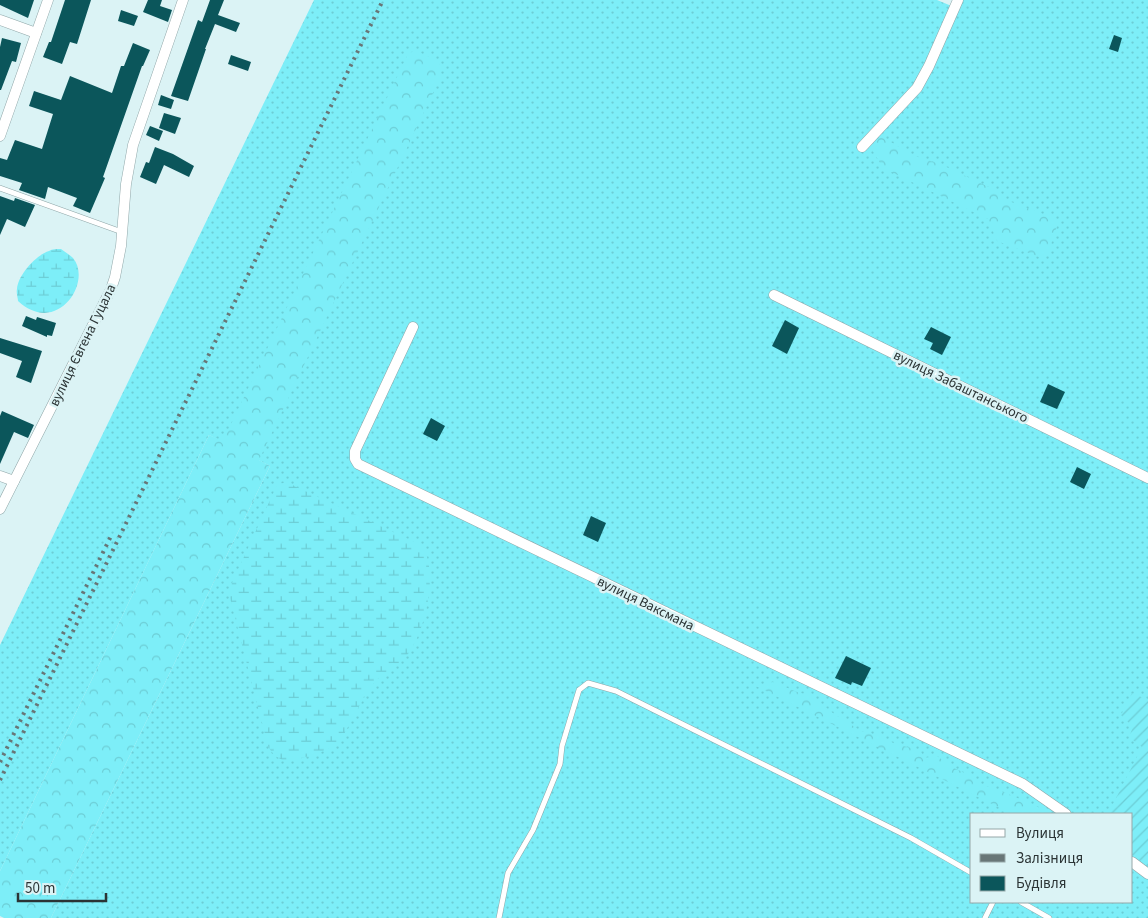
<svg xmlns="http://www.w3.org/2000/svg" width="1148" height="918" font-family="'Source Sans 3',sans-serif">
<defs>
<pattern id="grass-dots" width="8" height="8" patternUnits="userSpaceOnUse" patternTransform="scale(1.25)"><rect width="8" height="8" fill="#7deef8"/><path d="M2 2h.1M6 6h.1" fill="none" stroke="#6ccdd5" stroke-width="1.8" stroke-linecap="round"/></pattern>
<pattern id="forest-crowns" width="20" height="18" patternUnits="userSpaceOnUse" patternTransform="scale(1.25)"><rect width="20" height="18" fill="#7deef8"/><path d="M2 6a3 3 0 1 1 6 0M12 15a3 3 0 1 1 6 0" fill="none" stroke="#6ccdd5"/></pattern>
<pattern id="wetland-marsh" width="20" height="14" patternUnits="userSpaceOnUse" patternTransform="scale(1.25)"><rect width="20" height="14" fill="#7deef8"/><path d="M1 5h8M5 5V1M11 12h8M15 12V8" fill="none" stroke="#6ccdd5"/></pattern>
<pattern id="garden-furrows" width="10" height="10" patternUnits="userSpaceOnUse" patternTransform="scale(1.25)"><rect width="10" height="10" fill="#7deef8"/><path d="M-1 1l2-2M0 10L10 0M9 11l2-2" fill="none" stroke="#6ccdd5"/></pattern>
</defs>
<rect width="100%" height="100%" fill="#dbf3f5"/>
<path fill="url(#grass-dots)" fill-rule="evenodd" d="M314 0H937L954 7 958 0H1148V918H51L270 466 209 435 0 871V645ZM972 814H1132V902H972Z"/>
<g fill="url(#forest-crowns)">
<polygon points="414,50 436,60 441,66 441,76 259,460 270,466 51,918 4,918 0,916 0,871 209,435 223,441 407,56"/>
<polygon points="881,136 912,155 940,164 993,189 1006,200 1059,220 1048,253 1042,258 997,241 988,219 883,168 871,148"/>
<polygon points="773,682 797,692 812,696 834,714 861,731 881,736 895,744 920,750 924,758 937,756 954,768 973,777 976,785 992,787 1054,814 1012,814 756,686"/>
</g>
<g fill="url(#wetland-marsh)">
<path d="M61 249C65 252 70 255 73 258 93 282 57 337 18 301 18 298 16 293 17 289 18 275 36 255 49 251 52 249 57 249 61 249Z"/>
<path d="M286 482 421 545C440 569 425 632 408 654 399 666 382 672 373 684 360 702 351 723 340 741 326 753 305 757 288 762 278 759 273 755 268 746L230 598 232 583 277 485Z"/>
</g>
<polygon fill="url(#garden-furrows)" points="1132,693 1148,700 1148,867 1132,855 1132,814 1108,814 1142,747 1129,737 1133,727 1121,715"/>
<g fill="#0b565b">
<polygon points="0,0 34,0 28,18 0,5"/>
<polygon points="65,0 91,0 77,44 70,42 62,64 43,57 49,42 51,42"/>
<polygon points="148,0 162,0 160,6 172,10 168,22 143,12"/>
<polygon points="210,0 224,0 218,15 240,23 236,32 215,24 205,49 206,49 188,101 171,96 198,20 202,22"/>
<polygon points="121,10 138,16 134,26 118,21"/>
<polygon points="1114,35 1122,38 1118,52 1109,49"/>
<polygon points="2,38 21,43 16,62 12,61 1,90 0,90 0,47"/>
<polygon points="133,43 150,50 143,66 142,66 103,177 105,178 90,213 73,206 77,198 48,187 45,199 19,190 22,183 0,176 0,158 7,160 15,140 42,149 53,114 29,106 34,91 61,100 70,76 112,93 121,66 124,66"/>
<polygon points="231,55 251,62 248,71 228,64"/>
<polygon points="161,95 174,100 171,109 158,105"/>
<polygon points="164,113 181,118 175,134 159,128"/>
<polygon points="150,126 163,131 159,141 146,135"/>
<polygon points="155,147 173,154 194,166 189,177 164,165 156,184 140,177 146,162 149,163"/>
<polygon points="0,196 14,201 15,198 35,205 25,227 7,219 0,235"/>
<polygon points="26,316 36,320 37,317 56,323 52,336 47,335 47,337 22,326"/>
<polygon points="785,320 799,328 787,354 772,346"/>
<polygon points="931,327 951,337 942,355 930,349 933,343 924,339"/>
<polygon points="0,338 42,351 31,383 16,377 22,361 0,353"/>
<polygon points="1048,384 1065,392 1057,409 1040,402"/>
<polygon points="2,411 34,425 28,438 14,432 0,464 0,416"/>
<polygon points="431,418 445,426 437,441 423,434"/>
<polygon points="1077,467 1091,474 1084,489 1070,482"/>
<polygon points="591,516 606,523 598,542 583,535"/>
<polygon points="846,656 871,668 862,686 852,682 851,685 835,678"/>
</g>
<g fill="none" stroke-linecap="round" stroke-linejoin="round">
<g stroke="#8fa6a8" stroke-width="6">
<g id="lane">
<polyline points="0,188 122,232"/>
<polyline points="1021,902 1049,918"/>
<polyline points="499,918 508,873 533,830 560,764 562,746 579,690 588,683 616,691 911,838 972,873"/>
<polyline points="985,918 993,902"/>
</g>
</g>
<g stroke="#8fa6a8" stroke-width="11">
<g id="street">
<polyline points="0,20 36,33"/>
<polyline points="0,136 48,0"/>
<polyline points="862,147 917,88 929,66 958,0"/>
<polyline points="774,295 1148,478"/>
<polyline points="413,327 355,451 355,459 358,464 1023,784 1066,814"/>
<polyline points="0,476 14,481"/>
<polyline points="0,509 111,289 115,277 121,246 126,184 133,145 183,0"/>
<polyline points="1132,862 1148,874"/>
</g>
</g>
<use href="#lane" stroke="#fff" stroke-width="5"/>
<use href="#street" stroke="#fff" stroke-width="10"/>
<g stroke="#687677" stroke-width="4" stroke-dasharray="2.5 5" stroke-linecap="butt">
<polyline points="0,762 112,534"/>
<polyline points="0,780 383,0"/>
</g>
</g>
<g text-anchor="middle" stroke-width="5" stroke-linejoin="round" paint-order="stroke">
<g font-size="14" fill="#2b3435" stroke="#dbf3f5">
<text transform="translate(82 345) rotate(-64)" y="5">вулиця Євгена Гуцала</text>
<text transform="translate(961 386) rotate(26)" y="5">вулиця Забаштанського</text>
<text transform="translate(646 603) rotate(26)" y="5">вулиця Ваксмана</text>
</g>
</g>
<rect x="970" y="813" width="162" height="90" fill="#dbf3f5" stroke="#95a7a8"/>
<rect x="980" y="829" width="25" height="8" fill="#ffffff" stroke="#95a7a8"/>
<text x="1016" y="838" font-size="15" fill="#2b3435">Вулиця</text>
<rect x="980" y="854" width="25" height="8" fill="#687677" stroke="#95a7a8"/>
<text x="1016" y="863" font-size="15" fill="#2b3435">Залізниця</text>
<rect x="980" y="876" width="25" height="15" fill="#0b565b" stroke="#95a7a8"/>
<text x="1016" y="888" font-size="15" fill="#2b3435">Будівля</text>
<path d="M18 893v8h88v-8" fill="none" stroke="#2b3435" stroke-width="2.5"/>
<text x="25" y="893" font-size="15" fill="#2b3435" stroke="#dbf3f5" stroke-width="4" paint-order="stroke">50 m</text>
</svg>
